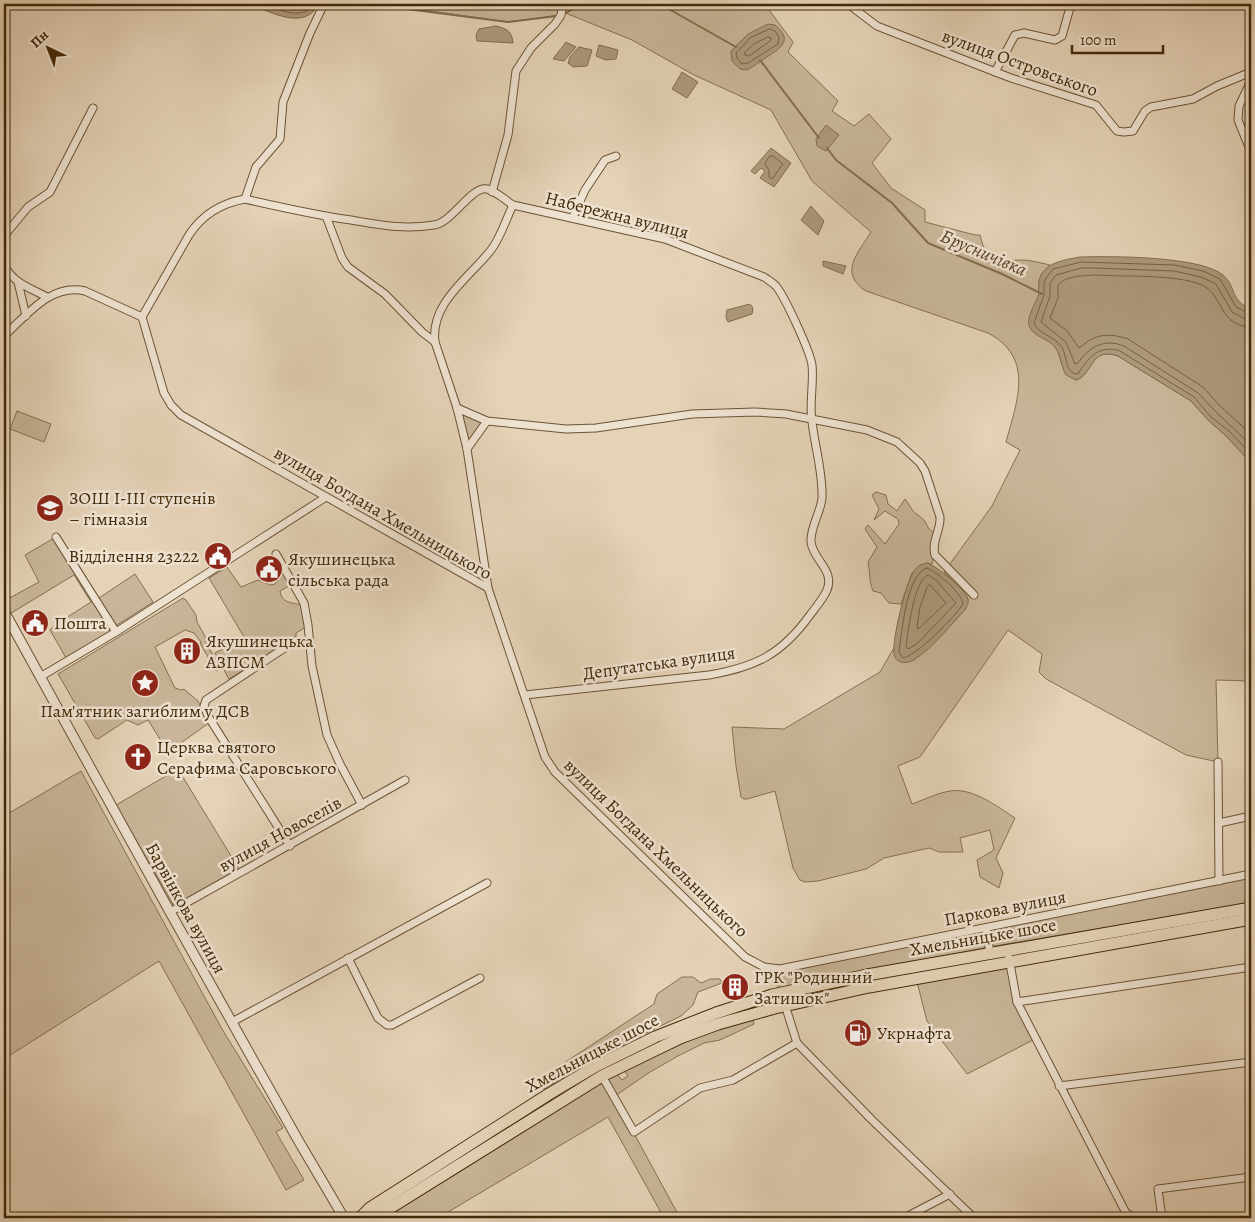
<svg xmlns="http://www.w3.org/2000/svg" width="1255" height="1222" font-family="Alegreya,serif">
<rect width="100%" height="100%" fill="#e5d3b8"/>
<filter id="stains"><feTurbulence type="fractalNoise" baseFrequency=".004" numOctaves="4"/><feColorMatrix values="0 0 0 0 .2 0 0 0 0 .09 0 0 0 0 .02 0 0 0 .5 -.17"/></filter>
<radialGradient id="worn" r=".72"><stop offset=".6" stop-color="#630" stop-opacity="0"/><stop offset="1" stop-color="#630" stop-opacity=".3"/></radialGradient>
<g fill="#c9b69a" stroke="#857051">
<polygon points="381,4 563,4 561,15 508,22"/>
<path d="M565 4H767L766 6 793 42 788 52 838 101 832 111 854 126 869 114 891 139 872 163 891 188 925 210V222L975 235H980C987 264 996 261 1022 260 1031 260 1041 263 1050 265L1041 276 1039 282 1040 293 1029 319 1032 330 1049 341 1057 349 1064 371 1076 380C1093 375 1090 346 1118 356L1191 401 1208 420 1225 435 1249 459 1251 463V681L1216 680 1218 762 1186 755 1046 679 1039 672 1042 654 1008 630 920 757 898 766 912 804C924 800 937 793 950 791 972 787 998 807 1015 818L996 858 1003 873 999 888 980 877 977 860 994 850 990 830 960 838 963 852H939L929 848 884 858 866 869 818 881 805 882 800 880 793 868 775 791 747 799H744L741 797 736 766 732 727 784 729 880 672 895 646 896 652 914 660C926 650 967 613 968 600L966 595 944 572 992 506 1020 450 1006 442C1017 401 1035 358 988 333L866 291C838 273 858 253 871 232L812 181 771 110 694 75 632 40 563 12Z"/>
<polygon points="457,408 487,421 467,449"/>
<polygon points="17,411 51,424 44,442 10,429"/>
<path d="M876 492 886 495 888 504 897 511 905 499 913 511 924 520 929 529 935 534 932 556 933 560 932 564 927 563 912 573 901 604 889 603 881 593 873 591C869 581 870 572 868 562L877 547 865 529 868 525 885 544 899 524 898 519 885 511 874 520 879 509 872 495Z"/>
<polygon points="54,538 112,629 111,632 66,658 50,630 58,623 91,602 74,575 8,615 4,601 39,582 25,555"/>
<path d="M227 567 241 587 258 580 271 585 275 584 278 580 276 572 281 567 291 585 280 591C282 604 292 602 301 605L306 627 296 633V638L229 679 215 653 244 637 209 578Z"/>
<polygon points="135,574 153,602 117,625 114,624 99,598"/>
<polygon points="183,598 186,600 196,615 197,622 206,638 206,643 221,668 216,671 200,643 201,642 194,633 185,630 155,647 175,688 181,690 184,689 198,701 209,723 168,752 148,720 138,725 127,720 98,739 95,738 58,674"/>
<polygon points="178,769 239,869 174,906 116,805"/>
<polygon points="81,771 222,1029 283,1128 276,1132 304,1180 286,1190 159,961 4,1059 4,816"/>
<polygon points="1251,874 1251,903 989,947 779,989 776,983 780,969"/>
<polygon points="1010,965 1017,1002 1035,1039 967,1074 927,1021 917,982"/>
<polygon points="682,977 693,977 701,983 710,979 720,979 722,983 698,992 693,1005 681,1016 603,1054 544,1089 538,1080 654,1004 657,994"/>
<polygon points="753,1020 754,1024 720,1040 704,1043 678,1056 650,1072 615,1096 606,1079 617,1074 622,1080 628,1076 624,1070 704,1034"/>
<polygon points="605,1080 680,1218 664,1218 608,1117 438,1218 384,1218"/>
</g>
<g fill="#ad997c" stroke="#826c4e">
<path d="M248 4H319C304 32 270 11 248 4Z"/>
<path d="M768 24 775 25C793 40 782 47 767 57 761 61 754 66 747 70L740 69 732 61 731 51 748 34Z"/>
<path d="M496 26C507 29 512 31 513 43L477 41 476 35 479 29Z"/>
<polygon points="566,42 576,47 564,61 553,59"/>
<polygon points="599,45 618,50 616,59 606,60 596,56"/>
<polygon points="579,47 592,50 587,66 573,67 568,63 570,57"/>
<polygon points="682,72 698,82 687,98 672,89"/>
<polygon points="826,125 839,135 826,151 817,146 816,139"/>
<polygon points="771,148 791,163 774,187 760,178 765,171 761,168 755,174 751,171"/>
<polygon points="811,206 824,221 818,235 801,220"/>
<path d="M1080 257C1111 256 1200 256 1223 275 1237 287 1229 300 1251 309V463L1225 435 1208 420 1191 401 1118 356C1090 346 1093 375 1076 380L1066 375C1060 365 1062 353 1052 344 1045 338 1031 335 1029 325 1027 317 1034 306 1037 299 1040 293 1038 287 1039 281 1043 262 1065 260 1080 257Z"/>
<polygon points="823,261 846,266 843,274 823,266"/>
<polygon points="750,304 753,308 752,314 728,322 726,317 727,310"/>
<path d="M927 563C937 566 965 589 968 599 969 603 967 606 965 610 950 625 933 648 915 659 908 664 895 665 894 653 892 640 906 582 914 571 917 566 921 564 927 563Z"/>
</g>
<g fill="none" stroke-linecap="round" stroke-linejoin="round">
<g stroke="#776142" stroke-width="1">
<path d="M263 4C279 9 302 22 314 4"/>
<polygon points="770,29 775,31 779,37 778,44 748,63 742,64 737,58 736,53 750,38"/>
<polygon points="768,37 771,38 770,41 749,56 745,55 745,52 754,44"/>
<polygon points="770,156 773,156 783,164 772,179 769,177 769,170 765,164"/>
<path d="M1251 314 1236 307 1220 279 1203 271 1175 265 1081 262 1053 269 1046 278 1044 283V295L1034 323C1038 334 1054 336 1061 346 1068 355 1064 374 1078 374 1088 358 1099 344 1120 351L1194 397 1211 417 1229 431 1251 454"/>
<path d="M1251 320 1245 319 1232 312 1216 284 1201 277 1174 271 1095 268H1081L1056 275 1050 283V296L1041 322 1066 342 1075 364 1078 363C1089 347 1104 338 1124 346L1198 393 1216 412 1251 445"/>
<path d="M1251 327C1218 326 1224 295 1202 285 1177 274 1124 277 1095 275 1084 276 1066 275 1058 285V298L1050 318 1067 331 1079 348C1083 346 1087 341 1092 339 1104 333 1116 335 1128 339L1203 387 1221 407 1251 434"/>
<path d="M927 568C937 572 962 593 963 604 956 616 916 656 903 658L899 652C902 633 906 574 927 568Z"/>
<path d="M928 575 936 580 956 603 917 644 908 649 906 647C908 632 914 579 928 575Z"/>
<polygon points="930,585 946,603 918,629 917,627 920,607 927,587"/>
</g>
<g stroke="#826c4e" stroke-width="2">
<polyline points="368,4 508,22 557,16"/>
<polyline points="660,4 736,47"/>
<polyline points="564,14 582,4"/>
<polyline points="760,60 819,138"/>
<polyline points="827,148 836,160 892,203 928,243 1002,274 1042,294"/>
</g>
<g stroke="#6a5434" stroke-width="9">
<g id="minor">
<polyline points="848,4 877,26 1011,78 1096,105 1117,131 1124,132 1133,131 1145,111 1151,107 1193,99 1217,86 1251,72"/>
<polyline points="995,72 1015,35 1024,33 1055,40 1062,36 1071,4"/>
<polyline points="1251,81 1239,106 1238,120 1251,152"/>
<polyline points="492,192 508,135 516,71 531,48 555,24 561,15 563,4"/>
<polyline points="245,199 256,167 280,139 283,102 310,33 324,4"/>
<polyline points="326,216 342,258 348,267 385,294 422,332 435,342"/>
<polyline points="573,217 585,190 605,160 616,156"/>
<polyline points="4,236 28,207 50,192 93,108"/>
<path d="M4 265C13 283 30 288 47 297"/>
<polyline points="18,282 26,316"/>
<path d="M142 317 189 235C202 215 222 203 245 199 280 207 315 215 351 220 381 225 403 230 434 225 453 222 471 186 487 189 496 191 505 200 513 205L665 239 764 277C768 280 772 282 776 286 785 297 810 351 812 365 814 384 809 404 812 422 815 447 823 473 822 498 821 512 810 527 811 542 813 560 835 570 827 590 823 599 816 607 810 615 782 654 756 667 709 675L525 695"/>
<path d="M4 336C27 315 51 283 85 291L142 317 164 393 171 405 181 415 488 588 545 757 555 772 745 957 764 967 780 969 1251 874"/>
<path d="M457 408 487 421 566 429 596 428 692 414 755 412 786 414 867 430 897 442 920 463 925 471 940 517C941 530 931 542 935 555L974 595"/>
<polyline points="467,449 487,421"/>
<polyline points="56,537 116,632"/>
<polyline points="276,554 304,603 308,625 312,666 327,735 340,764 362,805"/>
<path d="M488 588 467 449 457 408 435 342C430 303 470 277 491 250 501 237 506 219 513 205"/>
<polyline points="40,677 116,632 326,497"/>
<polyline points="1218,762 1219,881"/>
<polyline points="1219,823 1251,816"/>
<polyline points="290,846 208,716 204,706 206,700 295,641"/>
<polyline points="170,912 405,780"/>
<polyline points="986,928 990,953"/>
<polyline points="348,958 378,1018 387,1025 392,1025 480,978"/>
<polyline points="1009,958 1017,1002 1126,1213"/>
<polyline points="1017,1002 1251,967"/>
<polyline points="785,1005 797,1043 872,1120 974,1218"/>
<polyline points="232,1022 487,883"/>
<polyline points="602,1076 634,1132 700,1088 733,1080 797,1043"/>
<polyline points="1059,1086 1251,1062"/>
<polyline points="1126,1213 1135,1218"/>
<polyline points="904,1218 950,1194"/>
<polyline points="1162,1218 1158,1189 1251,1177"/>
</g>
</g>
<g stroke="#6a5434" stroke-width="11">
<polyline id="tertiary" points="4,611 170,912 298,1140 344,1218"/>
</g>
<g stroke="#412908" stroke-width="13">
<g id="trunk">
<polyline points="360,1218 370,1208 549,1094 596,1066 655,1037 716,1013 772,995 867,975 1251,908"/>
<polyline points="374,1218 602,1076 680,1038 718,1024 775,1008 869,987 1251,919"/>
</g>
</g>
<use href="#minor" stroke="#eee2d1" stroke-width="7"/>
<use href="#tertiary" stroke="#eee2d1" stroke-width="9"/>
<use href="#trunk" stroke="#e5d3b8" stroke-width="11"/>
</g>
<defs>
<g id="school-disc" transform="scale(1.4375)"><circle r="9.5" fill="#8f2418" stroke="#eee2d1"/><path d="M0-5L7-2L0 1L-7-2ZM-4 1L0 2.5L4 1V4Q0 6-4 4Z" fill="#fff"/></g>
<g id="civic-disc" transform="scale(1.4375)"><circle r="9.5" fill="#8f2418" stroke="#eee2d1"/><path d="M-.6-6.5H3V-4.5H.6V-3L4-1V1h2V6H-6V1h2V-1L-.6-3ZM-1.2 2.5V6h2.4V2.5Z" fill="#fff"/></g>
<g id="building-disc" transform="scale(1.4375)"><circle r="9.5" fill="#8f2418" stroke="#eee2d1"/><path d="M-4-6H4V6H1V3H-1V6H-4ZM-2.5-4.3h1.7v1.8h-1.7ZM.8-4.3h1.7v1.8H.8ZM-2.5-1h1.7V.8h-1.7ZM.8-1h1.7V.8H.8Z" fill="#fff"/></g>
<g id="sight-disc" transform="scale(1.4375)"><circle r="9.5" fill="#8f2418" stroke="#eee2d1"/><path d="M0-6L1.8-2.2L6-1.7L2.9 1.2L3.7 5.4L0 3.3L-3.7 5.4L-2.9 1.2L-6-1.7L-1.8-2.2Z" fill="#fff"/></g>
<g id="church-disc" transform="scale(1.4375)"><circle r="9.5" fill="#8f2418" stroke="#eee2d1"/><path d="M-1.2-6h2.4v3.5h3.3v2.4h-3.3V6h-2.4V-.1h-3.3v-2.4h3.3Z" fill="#fff"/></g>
<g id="fuel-disc" transform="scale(1.4375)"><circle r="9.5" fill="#8f2418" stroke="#eee2d1"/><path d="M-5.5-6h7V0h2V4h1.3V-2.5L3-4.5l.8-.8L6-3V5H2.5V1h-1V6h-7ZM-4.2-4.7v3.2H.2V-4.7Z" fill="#fff"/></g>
</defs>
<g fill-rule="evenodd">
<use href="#school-disc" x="50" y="508"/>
<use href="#civic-disc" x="218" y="556"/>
<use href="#civic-disc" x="269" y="569"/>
<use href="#civic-disc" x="35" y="623"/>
<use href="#building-disc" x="187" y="651"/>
<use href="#sight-disc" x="145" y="683"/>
<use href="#church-disc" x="138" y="757"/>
<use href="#building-disc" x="735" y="987"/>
<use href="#fuel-disc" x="858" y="1033"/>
</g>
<g text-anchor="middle" stroke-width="5" stroke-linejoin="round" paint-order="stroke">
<g font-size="18" fill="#412908" stroke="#eee2d1">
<text transform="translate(1020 63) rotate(20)" y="6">вулиця Островського</text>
<text transform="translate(617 215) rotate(14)" y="6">Набережна вулиця</text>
<text transform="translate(383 513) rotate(30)" y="6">вулиця Богдана Хмельницького</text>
<text transform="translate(659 663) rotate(-8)" y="6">Депутатська вулиця</text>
<text transform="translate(280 834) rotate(-29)" y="6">вулиця Новоселів</text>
<text transform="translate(656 848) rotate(44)" y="6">вулиця Богдана Хмельницького</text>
<text transform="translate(186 908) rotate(61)" y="6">Барвінкова вулиця</text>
<text transform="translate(1005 908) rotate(-11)" y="6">Паркова вулиця</text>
<text transform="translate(983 937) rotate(-10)" y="6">Хмельницьке шосе</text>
<text transform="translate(592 1053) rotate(-28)" y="6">Хмельницьке шосе</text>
</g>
<g font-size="18" fill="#412908" stroke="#eee2d1" text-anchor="start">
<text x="69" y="504">ЗОШ І-ІІІ ступенів<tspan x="69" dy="21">– гімназія</tspan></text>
<text x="199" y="562" text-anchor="end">Відділення 23222</text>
<text x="288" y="565">Якушинецька<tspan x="288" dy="21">сільська рада</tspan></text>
<text x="54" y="629">Пошта</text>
<text x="206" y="647">Якушинецька<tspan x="206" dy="21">АЗПСМ</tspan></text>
<text x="145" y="717" text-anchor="middle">Пам'ятник загиблим у ДСВ</text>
<text x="157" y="753">Церква святого<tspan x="157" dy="21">Серафима Саровського</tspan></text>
<text x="754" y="983">ГРК "Родинний<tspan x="754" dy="21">Затишок"</tspan></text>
<text x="877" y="1039">Укрнафта</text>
</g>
<g font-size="19" font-style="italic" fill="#5c4525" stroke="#eee2d1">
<text transform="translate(984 252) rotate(23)" y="7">Брусничівка</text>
</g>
</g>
<rect width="1255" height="1222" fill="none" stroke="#e5d3b8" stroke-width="20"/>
<rect x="5" y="5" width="1245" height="1212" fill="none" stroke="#412908" stroke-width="2.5"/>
<rect x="10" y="10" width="1235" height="1202" fill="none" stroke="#412908"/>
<g transform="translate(48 48) rotate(317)" stroke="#eee2d1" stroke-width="4" paint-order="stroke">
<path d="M0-4L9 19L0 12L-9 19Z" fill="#412908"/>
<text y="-8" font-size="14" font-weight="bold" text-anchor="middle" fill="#412908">Пн</text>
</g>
<path d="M1072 45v8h91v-8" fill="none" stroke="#412908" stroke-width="2.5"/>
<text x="1080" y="45" font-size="15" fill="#412908" stroke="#eee2d1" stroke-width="4" paint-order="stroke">100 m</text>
<rect width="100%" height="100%" filter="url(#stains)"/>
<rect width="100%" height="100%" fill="url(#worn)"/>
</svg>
